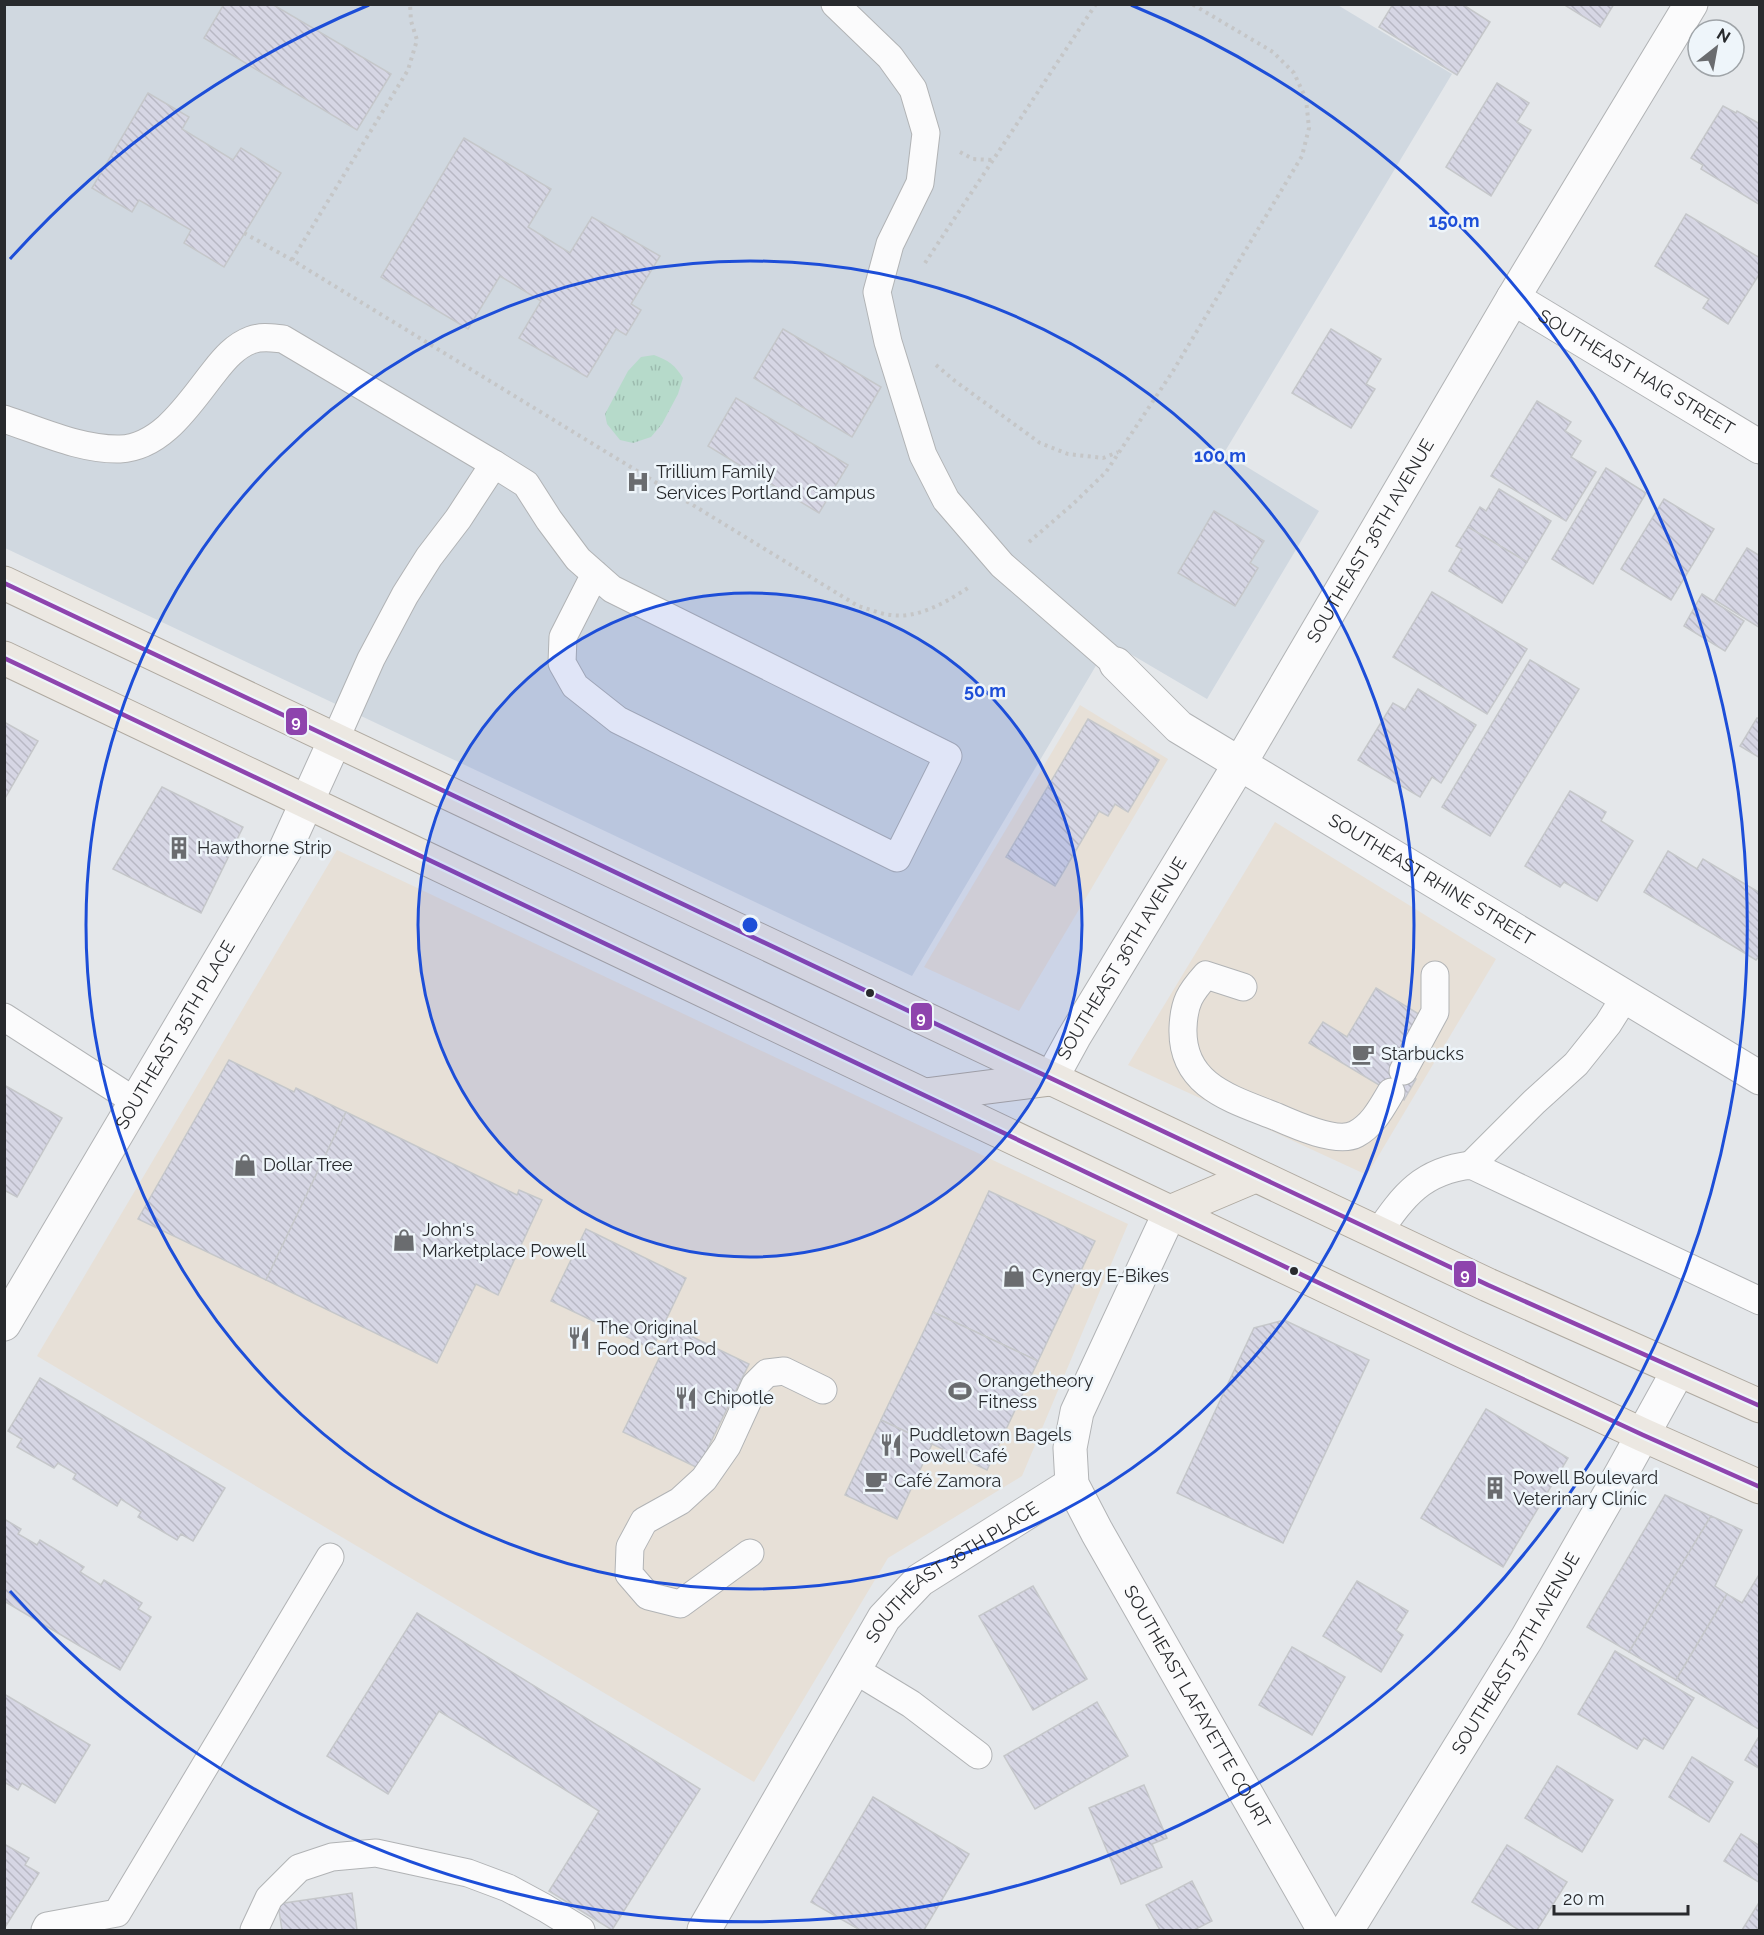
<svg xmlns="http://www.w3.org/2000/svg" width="1764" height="1935" font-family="Raleway,sans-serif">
<defs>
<pattern id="grass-tufts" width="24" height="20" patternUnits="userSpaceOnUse" patternTransform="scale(1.5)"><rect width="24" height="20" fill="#b6daca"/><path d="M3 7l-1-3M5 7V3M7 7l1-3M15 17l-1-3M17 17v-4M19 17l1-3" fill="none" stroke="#9cbbae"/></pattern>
<pattern id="building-back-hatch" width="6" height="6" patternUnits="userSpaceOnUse" patternTransform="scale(1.5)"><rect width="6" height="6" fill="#d6d6e4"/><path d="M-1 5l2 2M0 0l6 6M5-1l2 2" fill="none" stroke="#b8b8c4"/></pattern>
</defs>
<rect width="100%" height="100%" fill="#e4e7ea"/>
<g fill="#e7e0d7">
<polygon points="1080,705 1168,759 1019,1011 924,967"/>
<polygon points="1275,822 1496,959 1367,1175 1128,1065"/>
<polygon points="337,850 1128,1224 1022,1476 888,1558 754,1782 37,1356"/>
</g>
<polygon fill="#d0d8e0" points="1336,4 1452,74 1224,453 1319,511 1207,699 1110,642 912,976 5,548 5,5"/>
<path fill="url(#grass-tufts)" d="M654 355C668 360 675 365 683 378L678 394 662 424 651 437 633 443 620 440 607 424 605 414 628 371 641 357Z"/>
<g fill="url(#building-back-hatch)" stroke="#c5c7ca" stroke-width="1.5">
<polygon points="224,4 272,4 391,74 357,130 204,38"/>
<polygon points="1393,4 1462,4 1490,22 1457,75 1379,27"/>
<polygon points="1563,4 1614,4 1600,27"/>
<polygon points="1497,83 1529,103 1517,122 1531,130 1491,196 1446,167"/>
<polygon points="148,93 189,117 182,129 233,160 241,148 281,173 224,267 184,243 191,230 139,200 132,212 92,188"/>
<polygon points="1723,106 1736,113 1737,111 1760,124 1760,205 1701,169 1703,165 1691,158"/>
<polygon points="464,138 551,189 528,227 570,253 592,217 660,256 631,304 641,310 626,335 616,329 587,377 519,338 541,301 500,276 468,329 381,277"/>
<polygon points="1686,214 1760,258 1760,273 1728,324 1703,308 1709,299 1655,266"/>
<polygon points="783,329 881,387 852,437 754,378"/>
<polygon points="1331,329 1381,359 1366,384 1375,389 1351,428 1292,393"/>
<polygon points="736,398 848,465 819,513 708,446"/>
<polygon points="1537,401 1571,422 1565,431 1581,441 1571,457 1596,472 1566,521 1491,476"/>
<polygon points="1606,468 1646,493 1593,584 1552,559"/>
<polygon points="1499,489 1551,521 1527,562 1468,527 1480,507 1486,511"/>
<polygon points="1664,499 1714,529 1671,600 1621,569"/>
<polygon points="1214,511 1264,541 1250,563 1258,568 1235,606 1178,573"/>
<polygon points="1468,527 1527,562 1502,603 1449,571 1462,549 1456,546"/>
<polygon points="1747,548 1760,556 1760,628 1715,600"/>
<polygon points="1432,592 1527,649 1487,714 1393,657"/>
<polygon points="1702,594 1744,621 1725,651 1684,626"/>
<polygon points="1530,660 1579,689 1490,836 1442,807"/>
<polygon points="1418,689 1476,725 1441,783 1432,777 1420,797 1358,760 1393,703 1405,710"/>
<polygon points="1757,718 1760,719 1760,758 1740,746"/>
<polygon points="1088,719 1159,760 1128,812 1115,804 1108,816 1099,811 1055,886 1006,857"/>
<polygon points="4,722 38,741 4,800"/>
<polygon points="162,787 243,827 201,913 113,869"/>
<polygon points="1570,791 1606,812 1601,821 1633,841 1597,901 1564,882 1560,887 1525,866"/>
<polygon points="1668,851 1697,869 1703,859 1760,893 1760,955 1756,960 1644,892"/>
<polygon points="1376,988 1422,1016 1393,1065 1416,1079 1404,1100 1309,1043 1323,1022 1347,1037"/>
<polygon points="229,1060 294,1092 296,1088 346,1112 266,1280 138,1219"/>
<polygon points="4,1085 62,1118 17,1197 4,1190"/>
<polygon points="346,1112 517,1195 519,1190 542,1200 498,1295 476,1284 437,1363 266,1280"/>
<polygon points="989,1191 1095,1241 1038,1361 933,1312"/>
<polygon points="586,1229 686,1278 652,1349 551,1301"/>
<polygon points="933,1312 1038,1361 987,1470 881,1420"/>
<polygon points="1284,1320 1369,1360 1283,1543 1177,1493 1254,1328"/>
<polygon points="674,1328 749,1364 698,1468 623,1432"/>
<polygon points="40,1378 225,1488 193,1541 181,1534 177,1540 138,1517 141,1512 121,1499 117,1506 73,1479 76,1474 58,1463 54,1468 17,1447 22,1439 8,1431"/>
<polygon points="1486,1409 1568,1458 1503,1567 1421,1518"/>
<polygon points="881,1420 932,1444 897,1519 845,1495"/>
<polygon points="1665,1495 1711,1516 1629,1652 1587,1627"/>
<polygon points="1711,1516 1742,1530 1715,1586 1727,1594 1676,1680 1629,1652"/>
<polygon points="4,1519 21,1529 18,1534 37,1545 40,1540 84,1567 80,1572 101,1585 104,1580 142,1603 138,1609 151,1617 120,1670 4,1601"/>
<polygon points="1760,1573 1760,1730 1676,1680 1727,1594 1742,1603"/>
<polygon points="1357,1581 1408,1611 1396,1630 1403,1635 1381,1672 1323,1636"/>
<polygon points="1033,1586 1087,1679 1033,1710 979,1616"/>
<polygon points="417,1613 700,1789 612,1930 549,1891 599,1811 439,1711 388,1794 327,1756"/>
<polygon points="1292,1647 1345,1677 1312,1735 1259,1705"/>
<polygon points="1615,1651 1694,1698 1663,1749 1644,1738 1637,1749 1578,1714"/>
<polygon points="4,1694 90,1745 55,1803 22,1783 18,1790 4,1782"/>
<polygon points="1097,1702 1128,1756 1035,1809 1004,1756"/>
<polygon points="1758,1738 1760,1739 1760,1769 1745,1760"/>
<polygon points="1692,1757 1733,1782 1709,1822 1669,1797"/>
<polygon points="1557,1766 1613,1800 1582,1852 1525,1818"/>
<polygon points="1144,1785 1167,1838 1152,1844 1162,1867 1121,1884 1089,1808"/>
<polygon points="873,1797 969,1854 924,1930 860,1930 811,1902"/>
<polygon points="1741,1834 1760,1846 1760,1883 1724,1861"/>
<polygon points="4,1844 29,1858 25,1865 39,1873 4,1929"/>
<polygon points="1507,1845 1567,1882 1537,1930 1519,1930 1472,1902"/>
<polygon points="1192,1881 1212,1921 1194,1930 1160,1930 1146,1905"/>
<polygon points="352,1893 357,1930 282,1930 278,1904"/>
<polygon points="1760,1901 1760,1930 1742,1930"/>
</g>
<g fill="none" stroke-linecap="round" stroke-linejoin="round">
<g stroke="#b1b3b5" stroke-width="29">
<g id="lane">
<polyline points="835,4 890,57 913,89 926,133 920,183 890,244 877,292 888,342 923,455 946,500 1002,565 1116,664"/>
<path d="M4 419C41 431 81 450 120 449 163 447 190 402 214 372 224 359 235 346 251 340 262 336 272 338 283 339L494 464 526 484 549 520 578 559 612 589 948 756 897 858 618 720 575 686 562 663 563 637 595 574"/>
<polyline points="335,740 371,659 405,595 429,557 458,519 494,464"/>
<path d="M1243 987 1206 975C1190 993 1184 1002 1183 1028 1181 1086 1232 1099 1277 1117 1295 1125 1338 1144 1356 1134 1373 1125 1382 1107 1391 1092"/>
<polyline points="4,1017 136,1102"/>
<polyline points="1403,1071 1435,1012 1435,975"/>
<polyline points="1471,1165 1534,1102 1576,1064 1608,1024 1625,997"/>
<path d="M1378 1233C1404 1195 1422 1171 1471 1165L1760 1301"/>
<polyline points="750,1553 680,1604 648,1596 629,1574 630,1547 644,1521 680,1501 704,1479 727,1446 755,1385 767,1373 784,1371 823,1390"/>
<polyline points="855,1670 911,1704 978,1755"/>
<polyline points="45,1930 47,1926 117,1913 330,1557"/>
<polyline points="254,1930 269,1898 299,1868 332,1857 376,1853 468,1873 508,1888 545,1908 581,1930"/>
</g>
</g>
<g stroke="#b1b3b5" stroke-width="35">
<g id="street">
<path id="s1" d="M1513 298 1760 447"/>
<path id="s2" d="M1116 664 1179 727 1760 1078"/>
<path id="s3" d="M1051 1079 1074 1037 1239 765 1513 298 1691 4"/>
<path id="s4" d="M1170 1212 1077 1412 1070 1448 1072 1484 1097 1532 1324 1930"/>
<path id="s5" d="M4 1324 285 850 335 740"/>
<path id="s6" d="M704 1930 884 1618 920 1580 1072 1484"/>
<path id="s7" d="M1347 1930 1527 1638 1621 1474 1678 1371"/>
</g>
</g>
<g stroke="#afa9a0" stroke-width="35">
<g id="primary">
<polyline points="4,583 1488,1285 1760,1406"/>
<polyline points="4,658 1456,1348 1643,1435 1760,1487"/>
<polyline points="925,1095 1051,1079"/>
<polyline points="1170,1212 1255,1176"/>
</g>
</g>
<g stroke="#c5c6c7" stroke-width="4" stroke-dasharray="3 4.5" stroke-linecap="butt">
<polyline points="960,152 973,159 992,160"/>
<path d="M244 233 292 260 858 606C869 609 880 614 891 615 919 619 948 601 971 586"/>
<polyline points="292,260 408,70 417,40 411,21 410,4"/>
<polyline points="925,263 1096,4"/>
<polyline points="936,365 955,381 1040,443 1068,454 1103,458 1118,452"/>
<polyline points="1029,542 1073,504 1106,472 1173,371 1302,156 1309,128 1306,99 1294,73 1273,52 1192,4"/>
</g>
<use href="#lane" stroke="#fbfbfc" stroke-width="27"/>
<use href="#street" stroke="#fbfbfc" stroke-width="33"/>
<use href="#primary" stroke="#ece8e2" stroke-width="33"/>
<g stroke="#eef5fa" stroke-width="9">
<g id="bus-1">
<polyline points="4,583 1488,1285 1760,1406"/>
<polyline points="4,658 1456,1348 1643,1435 1760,1487"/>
</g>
</g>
<use href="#bus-1" stroke="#8e44ad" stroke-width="4.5"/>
</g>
<circle cx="750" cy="925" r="332" fill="#1d4ed8" fill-opacity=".12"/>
<g fill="none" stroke="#1d4ed8" stroke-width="3">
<circle cx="750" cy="925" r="332"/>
<circle cx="750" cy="925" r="664"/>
<path d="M10 259A996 996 0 0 1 369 5M1131 5A996 996 0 1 1 10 1591"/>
</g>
<defs>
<g id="hospital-bare" transform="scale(1.8)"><path d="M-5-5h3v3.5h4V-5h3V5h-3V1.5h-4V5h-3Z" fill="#6a6c6f" stroke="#eef5fa" stroke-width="2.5" paint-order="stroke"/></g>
<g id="building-bare" transform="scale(1.8)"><path d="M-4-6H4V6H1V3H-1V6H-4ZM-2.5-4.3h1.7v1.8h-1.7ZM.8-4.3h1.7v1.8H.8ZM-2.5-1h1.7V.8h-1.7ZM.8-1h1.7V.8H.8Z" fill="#6a6c6f" stroke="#eef5fa" stroke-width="2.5" paint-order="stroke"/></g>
<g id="cafe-bare" transform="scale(1.8)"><path d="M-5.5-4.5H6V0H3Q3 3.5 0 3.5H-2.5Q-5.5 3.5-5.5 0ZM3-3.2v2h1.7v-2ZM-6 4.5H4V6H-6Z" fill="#6a6c6f" stroke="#eef5fa" stroke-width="2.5" paint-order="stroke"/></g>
<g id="shop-bare" transform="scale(1.8)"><path d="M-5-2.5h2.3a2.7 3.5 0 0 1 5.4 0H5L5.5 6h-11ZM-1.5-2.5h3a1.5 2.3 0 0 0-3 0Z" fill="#6a6c6f" stroke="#eef5fa" stroke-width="2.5" paint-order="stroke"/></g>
<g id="restaurant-bare" transform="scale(1.8)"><path d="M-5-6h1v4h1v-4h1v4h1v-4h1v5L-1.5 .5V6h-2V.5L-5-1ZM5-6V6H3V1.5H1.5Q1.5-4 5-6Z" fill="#6a6c6f" stroke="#eef5fa" stroke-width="2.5" paint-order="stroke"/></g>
<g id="stadium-bare" transform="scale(1.8)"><path d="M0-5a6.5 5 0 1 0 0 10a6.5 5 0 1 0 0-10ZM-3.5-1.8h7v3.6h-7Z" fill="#6a6c6f" stroke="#eef5fa" stroke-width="2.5" paint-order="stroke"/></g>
</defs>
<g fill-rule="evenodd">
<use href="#hospital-bare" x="638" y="482"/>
<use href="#building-bare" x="179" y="848"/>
<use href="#cafe-bare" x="1363" y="1054"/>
<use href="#shop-bare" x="245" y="1165"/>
<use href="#shop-bare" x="404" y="1240"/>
<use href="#shop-bare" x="1014" y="1276"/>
<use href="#restaurant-bare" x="579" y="1338"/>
<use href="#stadium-bare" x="960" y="1391"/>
<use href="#restaurant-bare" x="686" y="1398"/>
<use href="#restaurant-bare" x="891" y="1445"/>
<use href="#cafe-bare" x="876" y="1481"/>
<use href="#building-bare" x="1495" y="1488"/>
</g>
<g fill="#282a2d" stroke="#eef5fa" stroke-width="2">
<circle cx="870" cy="993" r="5"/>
<circle cx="1294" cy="1271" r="5"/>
</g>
<g text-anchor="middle" stroke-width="5" stroke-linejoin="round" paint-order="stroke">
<g font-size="18" fill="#282a2d" stroke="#eef5fa">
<text dy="6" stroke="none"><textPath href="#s1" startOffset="144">SOUTHEAST HAIG STREET</textPath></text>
<text dy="6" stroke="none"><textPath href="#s3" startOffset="626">SOUTHEAST 36TH AVENUE</textPath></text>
<text dy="6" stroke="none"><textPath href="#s2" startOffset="384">SOUTHEAST RHINE STREET</textPath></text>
<text dy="6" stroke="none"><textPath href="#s3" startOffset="140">SOUTHEAST 36TH AVENUE</textPath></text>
<text dy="6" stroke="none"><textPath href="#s5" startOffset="336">SOUTHEAST 35TH PLACE</textPath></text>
<text dy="6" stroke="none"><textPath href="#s6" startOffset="442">SOUTHEAST 36TH PLACE</textPath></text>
<text dy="6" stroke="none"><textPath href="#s7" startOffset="324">SOUTHEAST 37TH AVENUE</textPath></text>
<text dy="6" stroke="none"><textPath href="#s4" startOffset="549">SOUTHEAST LAFAYETTE COURT</textPath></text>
</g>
<g font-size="18" fill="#282a2d" stroke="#eef5fa" text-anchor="start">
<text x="656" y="478">Trillium Family<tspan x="656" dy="21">Services Portland Campus</tspan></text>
<text x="197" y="854">Hawthorne Strip</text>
<text x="1381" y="1060">Starbucks</text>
<text x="263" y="1171">Dollar Tree</text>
<text x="422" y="1236">John's<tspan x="422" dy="21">Marketplace Powell</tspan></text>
<text x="1032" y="1282">Cynergy E-Bikes</text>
<text x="597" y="1334">The Original<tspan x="597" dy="21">Food Cart Pod</tspan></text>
<text x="978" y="1387">Orangetheory<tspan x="978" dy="21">Fitness</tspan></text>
<text x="704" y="1404">Chipotle</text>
<text x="909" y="1441">Puddletown Bagels<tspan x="909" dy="21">Powell Café</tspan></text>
<text x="1513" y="1484">Powell Boulevard<tspan x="1513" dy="21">Veterinary Clinic</tspan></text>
<text x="894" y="1487">Café Zamora</text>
</g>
</g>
<circle cx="750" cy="925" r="9" fill="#1d4ed8" stroke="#eef5fa" stroke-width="3"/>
<g font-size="18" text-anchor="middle" font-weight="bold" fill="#1d4ed8" stroke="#eef5fa" stroke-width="5" stroke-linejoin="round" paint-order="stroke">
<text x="1454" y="227">150 m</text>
<text x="1220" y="462">100 m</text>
<text x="985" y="697">50 m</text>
</g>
<g stroke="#eef5fa" stroke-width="2">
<rect x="285" y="707" width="23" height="29" rx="6" fill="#8e44ad"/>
<rect x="910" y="1002" width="23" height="29" rx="6" fill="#8e44ad"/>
<rect x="1453" y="1260" width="24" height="28" rx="6" fill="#8e44ad"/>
</g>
<g font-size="16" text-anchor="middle" font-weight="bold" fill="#fff">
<text x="296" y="727">9</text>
<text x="921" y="1023">9</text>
<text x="1465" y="1280">9</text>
</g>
<rect width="1764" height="1935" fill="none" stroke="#282a2d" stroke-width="12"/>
<g transform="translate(1716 48) rotate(31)"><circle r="28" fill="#eef5fa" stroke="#9fa4a8" stroke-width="1.5"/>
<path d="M0-4.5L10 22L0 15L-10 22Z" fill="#6a6c6f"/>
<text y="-9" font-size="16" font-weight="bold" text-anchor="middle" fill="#282a2d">N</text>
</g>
<path d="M1554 1905v9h134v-9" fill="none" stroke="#282a2d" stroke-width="3"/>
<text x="1563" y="1905" font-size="18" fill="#282a2d" stroke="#eef5fa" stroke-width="4.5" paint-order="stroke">20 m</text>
</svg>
